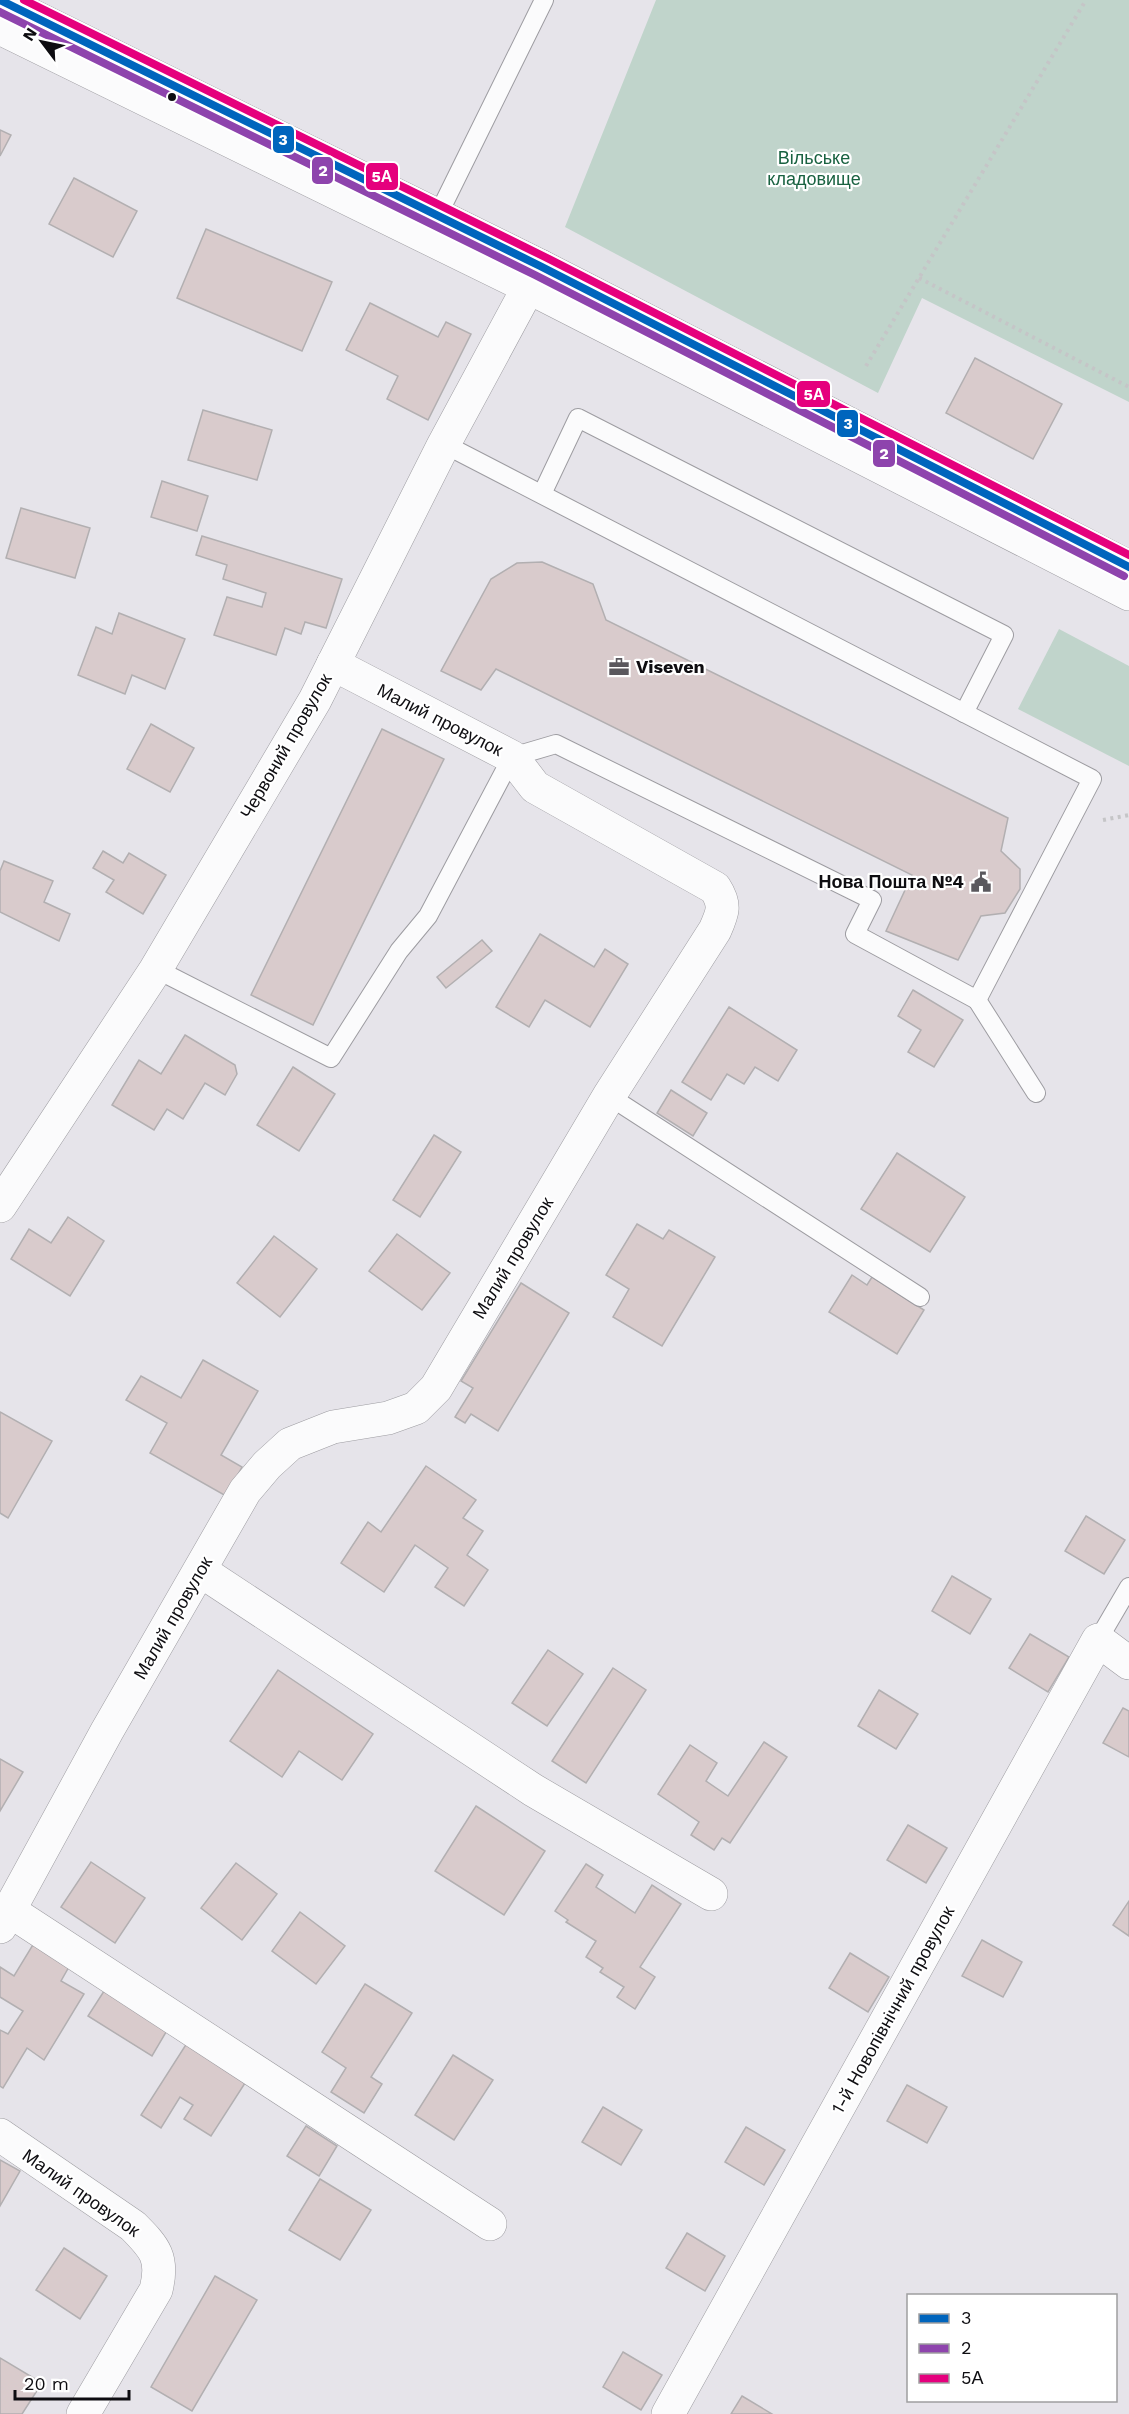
<svg xmlns="http://www.w3.org/2000/svg" width="1129" height="2414" font-family="'Work Sans',sans-serif">
<rect width="100%" height="100%" fill="#e6e4ea"/>
<g fill="#c0d4cb">
<polygon points="656,0 1129,0 1129,402 922,298 878,393 565,227"/>
<polygon points="1059,629 1129,666 1129,766 1018,709"/>
</g>
<g fill="#d9cbcc" stroke="#b2afb1" stroke-width="1.5">
<polygon points="0,130 11,135 0,156"/>
<polygon points="74,178 137,211 113,257 49,224"/>
<polygon points="206,229 332,282 302,351 177,298"/>
<polygon points="370,303 438,337 446,322 471,334 428,420 387,399 398,376 346,350"/>
<polygon points="975,358 1062,404 1033,459 946,413"/>
<polygon points="203,410 272,430 257,480 188,460"/>
<polygon points="162,481 208,496 197,531 151,517"/>
<polygon points="21,508 90,528 75,578 6,558"/>
<polygon points="202,536 342,579 326,628 305,622 301,634 285,628 276,655 214,635 227,597 262,607 266,593 223,579 227,565 196,555"/>
<polygon points="542,562 593,584 606,620 1008,818 1001,851 1020,869 1020,889 1005,913 981,916 958,960 886,931 912,875 496,669 481,690 441,671 491,579 517,563"/>
<polygon points="119,613 185,639 165,689 132,675 125,694 78,675 96,627 112,634"/>
<polygon points="151,724 194,748 170,792 127,769"/>
<polygon points="382,729 444,759 313,1025 251,995"/>
<polygon points="103,851 123,863 129,853 166,875 143,914 106,892 114,880 93,868"/>
<polygon points="4,861 53,881 44,902 70,914 59,941 0,912 0,871"/>
<polygon points="540,934 594,967 605,949 628,964 590,1027 545,1000 529,1027 496,1007"/>
<polygon points="482,940 492,951 446,988 437,977"/>
<polygon points="913,990 963,1020 934,1067 908,1052 921,1030 898,1016"/>
<polygon points="729,1007 797,1050 778,1081 755,1067 744,1084 727,1074 711,1100 682,1082"/>
<polygon points="185,1035 235,1065 237,1074 225,1095 205,1083 183,1119 167,1109 154,1130 112,1105 139,1060 161,1074"/>
<polygon points="293,1067 335,1094 299,1151 257,1125"/>
<polygon points="671,1090 707,1113 693,1136 657,1113"/>
<polygon points="434,1135 461,1152 420,1217 393,1200"/>
<polygon points="897,1153 965,1197 930,1252 861,1209"/>
<polygon points="68,1217 104,1241 70,1296 11,1259 29,1229 51,1243"/>
<polygon points="637,1224 663,1239 669,1230 715,1257 662,1346 613,1317 629,1289 606,1275"/>
<polygon points="397,1234 450,1273 422,1310 369,1271"/>
<polygon points="274,1236 317,1269 280,1317 237,1283"/>
<polygon points="852,1275 867,1285 872,1277 924,1310 897,1354 829,1312"/>
<polygon points="521,1283 569,1313 498,1431 471,1414 465,1423 455,1417 473,1388 461,1381"/>
<polygon points="203,1360 258,1391 221,1455 242,1467 226,1496 150,1453 167,1423 126,1400 141,1376 181,1398"/>
<polygon points="0,1412 52,1441 8,1518 0,1513"/>
<polygon points="426,1466 476,1500 463,1518 483,1531 467,1555 488,1570 464,1606 435,1587 448,1568 415,1545 384,1592 341,1563 368,1522 381,1532"/>
<polygon points="1086,1516 1125,1540 1104,1574 1065,1551"/>
<polygon points="952,1576 991,1599 970,1634 932,1611"/>
<polygon points="1030,1634 1069,1657 1048,1692 1009,1668"/>
<polygon points="548,1650 583,1674 547,1726 512,1703"/>
<polygon points="613,1668 646,1690 586,1783 552,1761"/>
<polygon points="278,1670 373,1734 342,1780 299,1751 282,1777 230,1741"/>
<polygon points="879,1690 918,1714 896,1749 858,1726"/>
<polygon points="1123,1708 1129,1711 1129,1757 1103,1743"/>
<polygon points="764,1742 787,1757 730,1843 722,1838 714,1850 691,1835 699,1822 658,1794 690,1745 717,1763 706,1781 728,1796"/>
<polygon points="0,1759 23,1772 0,1811"/>
<polygon points="476,1806 545,1851 504,1915 435,1871"/>
<polygon points="908,1825 947,1848 926,1883 887,1860"/>
<polygon points="91,1862 145,1898 115,1943 61,1907"/>
<polygon points="236,1863 277,1894 242,1940 201,1908"/>
<polygon points="586,1864 603,1875 596,1887 635,1913 652,1885 681,1904 640,1967 655,1977 635,2009 617,1997 624,1987 600,1972 603,1968 586,1957 596,1941 566,1922 568,1920 555,1911"/>
<polygon points="1129,1901 1129,1936 1113,1925"/>
<polygon points="300,1912 345,1946 316,1984 272,1951"/>
<polygon points="982,1940 1022,1962 1003,1997 962,1976"/>
<polygon points="34,1943 70,1965 61,1981 84,1994 44,2060 27,2048 3,2088 0,2086 0,2030 8,2034 23,2011 0,1997 0,1967 14,1976"/>
<polygon points="850,1953 889,1977 868,2012 829,1988"/>
<polygon points="365,1984 412,2013 371,2077 382,2084 364,2113 331,2092 346,2068 322,2052"/>
<polygon points="106,1988 169,2027 152,2056 88,2016"/>
<polygon points="187,2043 247,2080 211,2136 184,2119 193,2105 180,2097 161,2128 141,2115"/>
<polygon points="453,2055 493,2080 454,2140 415,2115"/>
<polygon points="907,2085 947,2107 927,2143 887,2121"/>
<polygon points="603,2107 642,2130 621,2165 582,2142"/>
<polygon points="306,2126 337,2146 319,2176 287,2156"/>
<polygon points="746,2127 785,2150 764,2185 725,2162"/>
<polygon points="0,2160 20,2171 0,2206"/>
<polygon points="320,2179 371,2210 340,2260 289,2230"/>
<polygon points="687,2233 725,2256 705,2291 666,2268"/>
<polygon points="64,2248 107,2276 80,2319 36,2290"/>
<polygon points="215,2276 257,2300 192,2411 151,2387"/>
<polygon points="623,2352 662,2375 641,2410 603,2387"/>
<polygon points="0,2358 42,2383 22,2414 0,2414"/>
<polygon points="742,2396 772,2414 731,2414"/>
</g>
<g fill="none" stroke-linecap="round" stroke-linejoin="round">
<g stroke="#9d9ca1" stroke-width="20">
<g id="lane">
<polyline points="437,217 544,0"/>
<polyline points="542,494 578,418 1004,635 964,713"/>
<polyline points="156,969 331,1058 399,951 428,916 512,757 556,744 872,900 855,934 977,1000 1092,779 444,444"/>
<polyline points="977,1000 1036,1093"/>
<polyline points="609,1096 920,1297"/>
<polyline points="1098,1640 1129,1587"/>
</g>
</g>
<g stroke="#9d9ca1" stroke-width="34">
<g id="street">
<polyline points="0,1206 156,969 315,700 444,444 540,266"/>
<polyline points="201,1571 533,1790 711,1894"/>
<polyline points="10,1911 490,2224"/>
<path d="M0 1927 107 1731 245 1491 267 1465 290 1444 333 1427 388 1418 416 1408 436 1388 609 1096 715 930C723 912 726 905 715 888L535 787 512 757 333 664"/>
<path d="M0 2135 133 2226C155 2248 164 2258 156 2290L83 2414"/>
<polyline points="668,2414 1098,1640 1129,1663"/>
</g>
</g>
<g stroke="#9d9ca1" stroke-width="34">
<g id="primary">
<polyline points="0,0 540,266 1129,567"/>
<polyline points="0,28 530,288 1129,594"/>
</g>
</g>
<g stroke="#c5c5c7" stroke-width="4" stroke-dasharray="3 4.5" stroke-linecap="butt">
<polyline points="919,278 1129,387"/>
<polyline points="866,366 1086,0"/>
<polyline points="1103,820 1129,815"/>
</g>
<use href="#lane" stroke="#fbfbfc" stroke-width="18"/>
<use href="#street" stroke="#fbfbfc" stroke-width="33"/>
<use href="#primary" stroke="#fbfbfc" stroke-width="33"/>
<g stroke="#fff" stroke-width="12">
<polyline id="bus-1" points="0,0 540,266 1129,567"/>
</g>
<g stroke="#fff" stroke-width="12">
<polyline id="bus-2" points="0,12 535,275 1124,576"/>
</g>
<g stroke="#fff" stroke-width="12">
<polyline id="bus-3" points="24,0 545,257 1129,555"/>
</g>
<use href="#bus-1" stroke="#0065bd" stroke-width="8"/>
<use href="#bus-2" stroke="#8e44ad" stroke-width="8"/>
<use href="#bus-3" stroke="#e5007d" stroke-width="8"/>
</g>
<defs>
<g id="office-bare" transform="scale(1.62)"><path d="M-6-3h4V-5.5h4V-3h4V5H-6ZM-1-4.5V-3h2v-1.5ZM-6 0V1H6V0Z" fill="#5a585d" stroke="#fff" stroke-width="2.5" paint-order="stroke"/></g>
<g id="civic-bare" transform="scale(1.62)"><path d="M-.6-6.5H3V-4.5H.6V-3L4-1V1h2V6H-6V1h2V-1L-.6-3ZM-1.2 2.5V6h2.4V2.5Z" fill="#5a585d" stroke="#fff" stroke-width="2.5" paint-order="stroke"/></g>
</defs>
<g fill-rule="evenodd">
<use href="#office-bare" x="619" y="667"/>
<use href="#civic-bare" x="981" y="882"/>
</g>
<circle fill="#0e0d11" stroke="#fff" stroke-width="2" cx="172" cy="97" r="5"/>
<g text-anchor="middle" stroke-width="4.5" stroke-linejoin="round" paint-order="stroke">
<g font-size="18" fill="#196241" stroke="#fff">
<text x="814" y="164">Вільське<tspan x="814" dy="21">кладовище</tspan></text>
</g>
<g font-size="18" font-weight="bold" fill="#0e0d11" stroke="#fff" text-anchor="start">
<text x="636" y="673">Viseven</text>
<text x="964" y="888" text-anchor="end">Нова Пошта №4</text>
</g>
<g font-size="18" fill="#0e0d11" stroke="#fff">
<text transform="translate(440 720) rotate(27)" y="6">Малий провулок</text>
<text transform="translate(286 746) rotate(-60)" y="6">Червоний провулок</text>
<text transform="translate(513 1258) rotate(-59)" y="6">Малий провулок</text>
<text transform="translate(173 1618) rotate(-60)" y="6">Малий провулок</text>
<text transform="translate(893 2010) rotate(-61)" y="6">1-й Новопівнічний провулок</text>
<text transform="translate(81 2193) rotate(35)" y="6">Малий провулок</text>
</g>
</g>
<g stroke="#fff" stroke-width="2">
<rect x="272" y="125" width="23" height="29" rx="6" fill="#0065bd"/>
<rect x="311" y="156" width="23" height="29" rx="6" fill="#8e44ad"/>
<rect x="365" y="162" width="34" height="29" rx="6" fill="#e5007d"/>
<rect x="796" y="380" width="35" height="28" rx="6" fill="#e5007d"/>
<rect x="836" y="409" width="23" height="29" rx="6" fill="#0065bd"/>
<rect x="872" y="439" width="24" height="29" rx="6" fill="#8e44ad"/>
</g>
<g font-size="16" text-anchor="middle" font-weight="bold" fill="#fff">
<text x="283" y="145">3</text>
<text x="323" y="176">2</text>
<text x="382" y="182">5А</text>
<text x="814" y="400">5А</text>
<text x="848" y="429">3</text>
<text x="884" y="459">2</text>
</g>
<rect x="907" y="2294" width="210" height="108" fill="#ffffff" stroke="#9f9ea0" stroke-width="1.5"/>
<rect x="919" y="2314" width="30" height="9" fill="#0065bd" stroke="#9f9ea0" stroke-width="1.5"/>
<text x="961" y="2324" font-size="18" fill="#0e0d11">3</text>
<rect x="919" y="2344" width="30" height="9" fill="#8e44ad" stroke="#9f9ea0" stroke-width="1.5"/>
<text x="961" y="2354" font-size="18" fill="#0e0d11">2</text>
<rect x="919" y="2374" width="30" height="9" fill="#e5007d" stroke="#9f9ea0" stroke-width="1.5"/>
<text x="961" y="2384" font-size="18" fill="#0e0d11">5А</text>
<g transform="translate(42 42) rotate(302)" stroke="#ffffff" stroke-width="4.5" paint-order="stroke">
<path d="M0-4.5L10 22L0 15L-10 22Z" fill="#0e0d11"/>
<text y="-9" font-size="16" font-weight="bold" text-anchor="middle" fill="#0e0d11">N</text>
</g>
<path d="M15 2390v9h114v-9" fill="none" stroke="#0e0d11" stroke-width="3"/>
<text x="24" y="2390" font-size="18" fill="#0e0d11" stroke="#ffffff" stroke-width="4.5" paint-order="stroke">20 m</text>
</svg>
